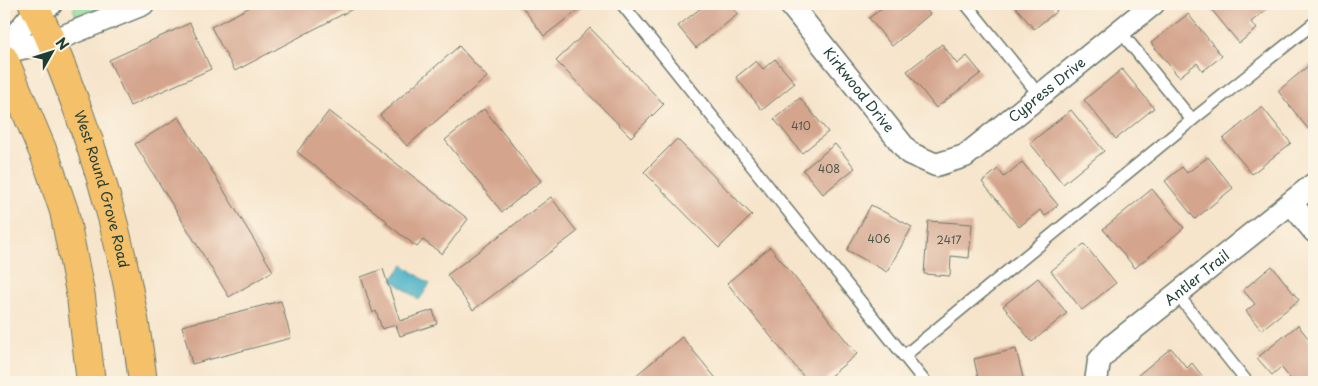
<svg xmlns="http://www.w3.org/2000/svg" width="1318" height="386" font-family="'Playpen Sans',sans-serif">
<rect width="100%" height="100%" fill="#fcf5e5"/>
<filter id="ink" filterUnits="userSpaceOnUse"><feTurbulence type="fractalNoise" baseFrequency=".02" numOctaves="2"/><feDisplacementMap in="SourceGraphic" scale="10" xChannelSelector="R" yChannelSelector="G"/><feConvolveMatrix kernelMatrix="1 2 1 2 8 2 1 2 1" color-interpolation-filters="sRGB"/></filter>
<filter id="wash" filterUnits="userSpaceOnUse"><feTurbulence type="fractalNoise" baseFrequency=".0096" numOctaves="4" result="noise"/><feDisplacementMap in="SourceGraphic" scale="20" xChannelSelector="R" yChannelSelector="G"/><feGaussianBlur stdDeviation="1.12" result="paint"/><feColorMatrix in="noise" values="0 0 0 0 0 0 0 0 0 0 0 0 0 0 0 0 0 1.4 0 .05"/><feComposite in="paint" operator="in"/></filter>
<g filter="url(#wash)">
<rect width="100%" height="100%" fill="#f6e4cb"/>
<polygon fill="#8bdd9d" stroke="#558d68" points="78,4 112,4 81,17 76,15 73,9"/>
<polygon fill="#47b1c6" stroke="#33777d" points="403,265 430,284 419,300 392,280"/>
<g id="blocks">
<g fill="#d4a48d">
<polygon points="256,4 362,4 235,71 211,27"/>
<polygon points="520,4 584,4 585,5 544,36"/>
<polygon points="706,4 730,4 738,14 696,48 678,26"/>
<polygon points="887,4 921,4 930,14 892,46 869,18"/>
<polygon points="1013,4 1052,4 1057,11 1034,29"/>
<polygon points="1207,4 1271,4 1272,5 1251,22 1257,29 1239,43"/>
<polygon points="1188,14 1222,56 1203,71 1197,63 1179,77 1151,43"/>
<polygon points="190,23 211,69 130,106 109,60"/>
<polygon points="590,28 664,104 631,137 556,61"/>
<polygon points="942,44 957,64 967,56 981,73 936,108 907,71"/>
<polygon points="459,46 487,77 407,146 380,115"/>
<polygon points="775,59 795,83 762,110 736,77 756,61 763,69"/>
<polygon points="1314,61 1314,125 1309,130 1278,91"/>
<polygon points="1122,69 1154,108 1116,139 1084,100"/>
<polygon points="800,98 828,132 802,153 774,119"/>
<polygon points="1262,107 1291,143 1252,174 1223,139"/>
<polygon points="484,109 541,181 502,212 445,140"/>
<polygon points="1071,110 1104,151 1063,184 1030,143"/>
<polygon points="329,111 468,219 442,254 423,240 417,247 386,223 387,221 297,152"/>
<polygon points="179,117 273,271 229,297 135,144"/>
<polygon points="677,139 752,215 719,248 644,172"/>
<polygon points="835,144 855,168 823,194 803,170"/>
<polygon points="1208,157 1233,188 1195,219 1165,181 1182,167 1187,173"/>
<polygon points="1022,162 1058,205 1045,216 1040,210 1019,227 982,182 998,169 1004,177"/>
<polygon points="1152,189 1184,228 1135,268 1103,229"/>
<polygon points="551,197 577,232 473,310 447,275"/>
<polygon points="871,205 912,227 887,272 847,250"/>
<polygon points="928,221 972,224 969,258 951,256 950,276 924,274"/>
<polygon points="1084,244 1116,283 1082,310 1051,271"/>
<polygon points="770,247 857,354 823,382 808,382 727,283"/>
<polygon points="1272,266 1299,300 1261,330 1246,311 1255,304 1243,290"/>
<polygon points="383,269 400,321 433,310 437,324 400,336 396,325 382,329 376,311 373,313 361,277"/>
<polygon points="1038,278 1067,313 1032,342 1003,306"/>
<polygon points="281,301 291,338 192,364 182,326"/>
<polygon points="1298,325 1314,346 1314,382 1293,382 1281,367 1272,375 1257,358"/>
<polygon points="682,337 719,382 639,382 634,377"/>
<polygon points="1171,348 1187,368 1192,363 1207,382 1142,382 1137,376"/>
<polygon points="1016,349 1024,382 979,382 974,359"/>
</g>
</g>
</g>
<g filter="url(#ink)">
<use href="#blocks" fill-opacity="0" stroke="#6a7769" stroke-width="1"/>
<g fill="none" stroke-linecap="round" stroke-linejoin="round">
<g stroke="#6a7769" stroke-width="14">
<g id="lane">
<polyline points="622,4 925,382"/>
<polyline points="966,4 1040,96"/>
<polyline points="1120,31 1192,120"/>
<polyline points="1177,294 1247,382"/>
<polyline points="904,356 1192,120 1314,23"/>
</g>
</g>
<g stroke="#6a7769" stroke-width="25">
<g id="street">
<path id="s1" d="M790 4 909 153 936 165 965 156 1153 4"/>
<polyline points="4,49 36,10 51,4"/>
<polyline points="4,52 52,41 143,4"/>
<polyline points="1291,203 1314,231"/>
<path id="s2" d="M1096 382 1099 361 1112 346 1314 184"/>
</g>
</g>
<g stroke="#6a7769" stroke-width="30">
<g id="primary">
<path id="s3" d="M33 4C50 35 62 68 75 102 109 192 132 286 143 382"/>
<polyline points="4,59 47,161 64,211 81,297 91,382"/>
</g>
</g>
<use href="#lane" stroke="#fff" stroke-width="11"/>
<use href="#street" stroke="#fff" stroke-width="22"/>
<use href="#primary" stroke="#f4c16a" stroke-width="28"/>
</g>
</g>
<g text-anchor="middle" stroke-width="5" stroke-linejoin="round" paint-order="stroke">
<g font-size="11" fill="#4c574a">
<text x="801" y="130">410</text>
<text x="829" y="173">408</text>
<text x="879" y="243">406</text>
<text x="949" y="244">2417</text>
</g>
<g font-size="14" fill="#1f3d34" stroke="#fcf5e5">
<text dy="5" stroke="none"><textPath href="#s1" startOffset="110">Kirkwood Drive</textPath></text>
<text dy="5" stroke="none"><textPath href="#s1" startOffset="356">Cypress Drive</textPath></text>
<text dy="5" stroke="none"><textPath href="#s3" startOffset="198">West Round Grove Road</textPath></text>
<text dy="5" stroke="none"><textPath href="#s2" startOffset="150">Antler Trail</textPath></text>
</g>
</g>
<rect width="1318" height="386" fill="none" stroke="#fcf5e5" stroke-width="20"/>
<g transform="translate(52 52) rotate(51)" stroke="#fcf5e5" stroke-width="4" paint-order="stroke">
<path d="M0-4L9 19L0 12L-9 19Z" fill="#1f3d34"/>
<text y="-8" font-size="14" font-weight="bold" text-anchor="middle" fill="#1f3d34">N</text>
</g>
</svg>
